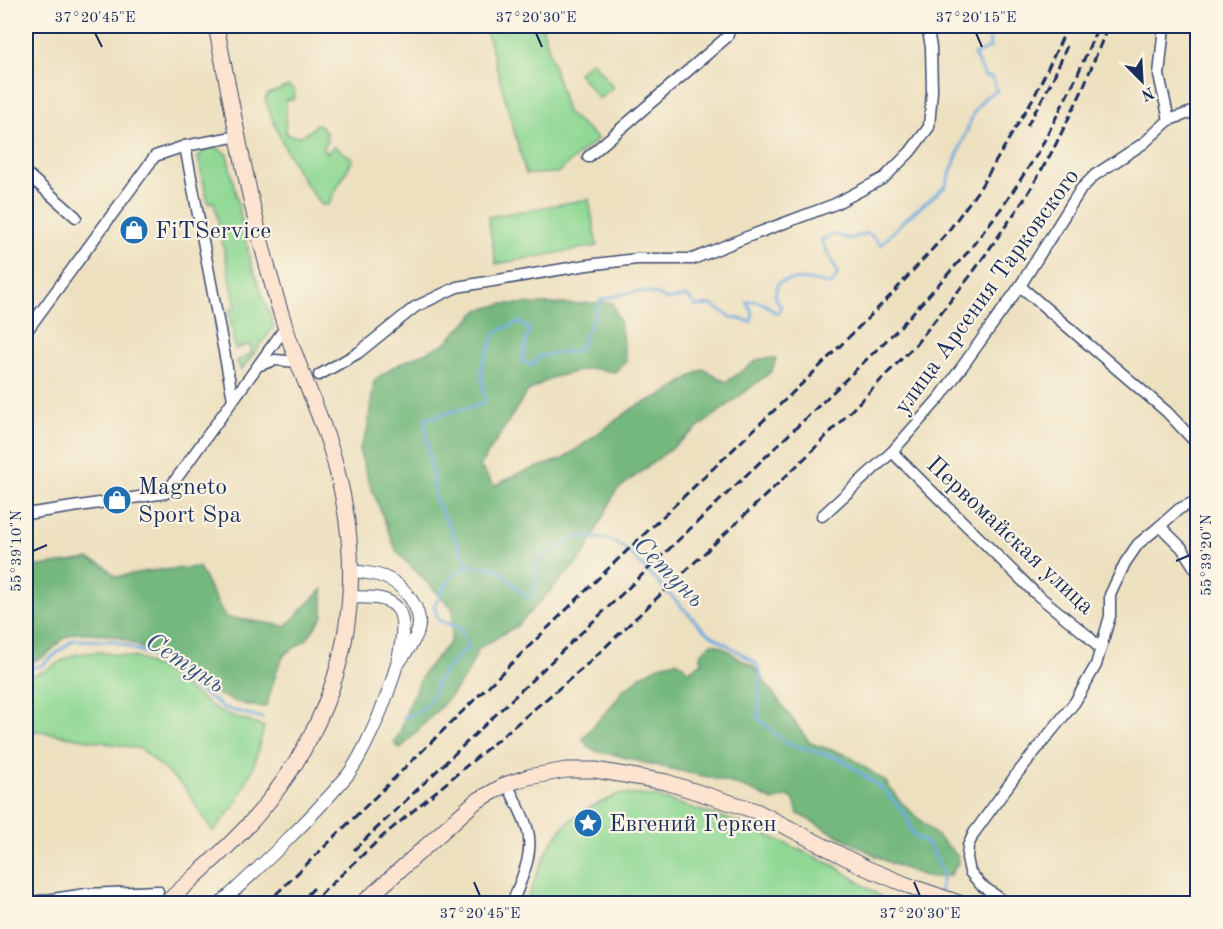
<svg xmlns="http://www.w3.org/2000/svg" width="1223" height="929" font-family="'Old Standard TT',serif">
<rect width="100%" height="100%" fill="#fcf5e5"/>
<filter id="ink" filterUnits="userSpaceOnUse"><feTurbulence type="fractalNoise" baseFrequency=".0167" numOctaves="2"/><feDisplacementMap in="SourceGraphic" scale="12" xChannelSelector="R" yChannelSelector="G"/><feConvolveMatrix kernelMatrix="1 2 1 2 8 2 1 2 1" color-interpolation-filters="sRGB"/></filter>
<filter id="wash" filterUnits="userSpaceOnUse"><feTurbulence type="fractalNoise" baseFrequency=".008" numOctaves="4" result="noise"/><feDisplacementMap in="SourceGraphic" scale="24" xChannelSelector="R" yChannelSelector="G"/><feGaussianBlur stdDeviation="1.35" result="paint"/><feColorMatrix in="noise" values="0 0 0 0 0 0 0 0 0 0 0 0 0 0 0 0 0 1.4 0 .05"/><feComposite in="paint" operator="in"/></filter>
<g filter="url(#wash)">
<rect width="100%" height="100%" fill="#ede0bf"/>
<g fill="#90d894" stroke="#568479" stroke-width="1.5">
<polygon points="485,26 542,26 567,112 598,139 557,173 526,174"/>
<polygon points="592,61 613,87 599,99 578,73"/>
<path d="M288 86 294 90 295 96 294 99 286 100V134C297 139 308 135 316 124L321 125 327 134 325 137 328 141 322 148 327 153 334 146 353 159 328 205H322C295 174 279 138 265 99L268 94Z"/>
<polygon points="215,147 227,154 251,263 274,327 241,370 237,361 252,353 250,344 235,349 229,310 236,307 214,202 208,203 198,157 207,148"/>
<polygon points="589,199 597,246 496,264 488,217"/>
<path d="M98 652 138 658 160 669 219 711 264 727 253 768 236 804 213 832 185 788 141 749 26 729V675C47 675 56 661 74 655 81 653 91 653 98 652Z"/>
<path d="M618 794 654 796 743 824 835 866 890 903H526C538 872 549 832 580 813 592 806 605 801 618 794Z"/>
</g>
<g fill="#74b87e" stroke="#48746e" stroke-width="1.5">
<polygon points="940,26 981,26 982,32 944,37"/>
<polygon points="612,302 620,323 626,361 615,372 590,368 551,378 527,392 480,466 494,486 520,473 563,459 633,408 666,393 703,369 726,382 759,359 776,358 772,371 616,491 584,555 517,626 479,648 467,674 448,699 400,749 394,743 400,732 409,704 424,672 451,641 453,609 397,552 369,482 359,450 367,432 374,381 393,367 444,344 479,310 503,304 574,304"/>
<path d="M89 559 105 566 116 577 148 571 199 567 225 617 286 626 323 589V616L306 640 285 654 278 667 266 707C219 708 176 663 134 644 128 641 120 637 113 636 103 634 86 632 76 633 55 637 49 665 26 660V568Z"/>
<path d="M711 643C726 645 736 660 752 665L810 743 847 755 885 781 899 800 957 855 958 863 950 875 931 878 908 870 886 861 798 814 794 800 788 796 773 801C726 774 668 772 617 755 609 753 598 753 591 749 586 746 585 742 583 738L618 698 621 691 635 682 640 676 661 665 676 661 683 665 689 671 702 662 700 655Z"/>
</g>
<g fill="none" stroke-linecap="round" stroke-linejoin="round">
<g stroke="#6dabdf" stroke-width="3">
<path d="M469 566 435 498 425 419 485 403 481 367 496 332 518 322 529 329 522 361 533 365 540 356 579 350 601 300C623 293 646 286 667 300L687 296 696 306 712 305 731 317 751 322 753 314 747 302C760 299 768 306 777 314L781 308 775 296 778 283C795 276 815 281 832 285L838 273 821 240 833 234 849 239 868 233 881 245 903 221 945 187 974 112 985 97 997 91 993 78 985 76 974 55 990 48 988 26"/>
<polyline points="26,668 41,666 73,640 114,641 150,655 224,708 263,718"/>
<path d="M404 718 422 709 431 699 438 679 461 653 469 648 460 628 438 620 434 606 453 574 469 566 499 569 527 598 533 594C537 583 535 567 541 558L578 536 610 540 625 548 705 631 756 663 761 676 758 718 786 743 841 759 884 790 907 816 912 834 929 845 943 872 940 892"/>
</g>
</g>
</g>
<g filter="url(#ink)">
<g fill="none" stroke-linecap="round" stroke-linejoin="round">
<g stroke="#3a4a6d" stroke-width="13">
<g id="minor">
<polyline points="1164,26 1159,75 1169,120"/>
<polyline points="185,146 233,399"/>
<polyline points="588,157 727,37 731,26"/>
<polyline points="26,173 76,217"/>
<polyline points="1020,286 1167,412 1198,445"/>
<polyline points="26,332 155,156 185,146 238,136"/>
<polyline points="260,365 275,360 298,362"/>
<polyline points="319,375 358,353 415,307 457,287 587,265 637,259 693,259 747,237 835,204 884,178 910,152 929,127 932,91 931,47 927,26"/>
<polyline points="892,452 1035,593 1088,636 1100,649"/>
<polyline points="26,514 166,493 285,328"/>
<polyline points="822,516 892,452 941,396 1020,286 1081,189 1095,175 1144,143 1169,120 1198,110"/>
<polyline points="1160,526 1182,548 1198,573"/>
<path d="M507 784C514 799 524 815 528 831 534 856 520 881 512 904"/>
<polyline points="26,903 86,894 158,891"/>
<polyline points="1008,904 981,885 970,872 967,858 968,846 974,833 1016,775 1075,702 1096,665 1110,616 1110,595 1125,563 1138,544 1160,526 1179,509 1198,500"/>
</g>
</g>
<g stroke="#3a4a6d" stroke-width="14">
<g id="tertiary">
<path d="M351 571C362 572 373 573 384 577 403 584 424 609 418 631 414 643 405 653 399 663"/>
<path d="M220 904C263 864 308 822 346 777 367 753 419 634 397 608 387 595 365 598 350 597"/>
</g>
</g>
<g stroke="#3a4a6d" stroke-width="17">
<g id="secondary">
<path d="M165 904C201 870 241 838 271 798 346 701 368 590 337 471 325 421 300 375 285 326 253 228 236 126 216 26"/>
<polyline points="362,904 475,802 507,784 528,777 566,770 595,770 666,782 756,811 866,868 907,885 962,904"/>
</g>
</g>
<use href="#minor" stroke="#fff" stroke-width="10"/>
<use href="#tertiary" stroke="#fff" stroke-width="12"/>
<use href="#secondary" stroke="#fde4d1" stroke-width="15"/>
<g stroke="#1b2f5e" stroke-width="3" stroke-dasharray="9 4.5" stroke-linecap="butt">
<polyline points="1027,126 1052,81 1067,46"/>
<polyline points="354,850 803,421 898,329 967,253 1003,206 1038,153 1077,76 1098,26"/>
<polyline points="266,904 612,565 809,377 891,295 946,234 980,188 1035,95 1068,26"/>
<polyline points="298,904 315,887"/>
<polyline points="310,904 383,836 582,669 806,457 916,344 971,275 1026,197 1053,150 1081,93 1108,26"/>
</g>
</g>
</g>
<path fill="none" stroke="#1b2f5e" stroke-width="2" d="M95 33 102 47M536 33 542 47M976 33 982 47M33 551 47 545M1176 561 1190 555M474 882 480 896M914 882 920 896"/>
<defs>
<g id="shop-disc" transform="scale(1.5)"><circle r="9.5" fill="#1f6fb2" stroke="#fcf5e5"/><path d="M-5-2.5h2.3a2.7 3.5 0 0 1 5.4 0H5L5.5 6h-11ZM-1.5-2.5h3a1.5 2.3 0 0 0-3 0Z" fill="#fff"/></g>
<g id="sight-disc" transform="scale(1.5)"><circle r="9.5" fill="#1f6fb2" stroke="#fcf5e5"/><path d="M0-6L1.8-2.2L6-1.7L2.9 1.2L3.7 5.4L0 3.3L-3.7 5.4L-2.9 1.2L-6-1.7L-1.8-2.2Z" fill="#fff"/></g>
</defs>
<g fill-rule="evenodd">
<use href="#shop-disc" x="134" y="230"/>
<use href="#shop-disc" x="117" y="500"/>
<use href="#sight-disc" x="588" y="823"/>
</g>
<g text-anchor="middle" stroke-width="4.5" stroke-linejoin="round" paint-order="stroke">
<g font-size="24" fill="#1b2f5e" stroke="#fcf5e5" text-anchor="start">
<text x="155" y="238">FiTService</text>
<text x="138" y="494">Magneto<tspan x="138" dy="28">Sport Spa</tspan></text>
<text x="609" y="831">Евгений Геркен</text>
</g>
<g font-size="24" fill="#1b2f5e" stroke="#fcf5e5">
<text transform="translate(986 291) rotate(-54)" y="8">улица Арсения Тарковского</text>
<text transform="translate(1011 535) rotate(43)" y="8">Первомайская улица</text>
</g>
<g font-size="26" font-style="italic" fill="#345485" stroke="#fcf5e5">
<text transform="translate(670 571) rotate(45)" y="9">Сетунь</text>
<text transform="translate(186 662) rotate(33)" y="9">Сетунь</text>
</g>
</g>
<rect width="1223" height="929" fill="none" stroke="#fcf5e5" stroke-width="66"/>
<g transform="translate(1142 81) rotate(156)" stroke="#fcf5e5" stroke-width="4.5" paint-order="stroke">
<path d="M0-4.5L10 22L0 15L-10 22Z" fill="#1b2f5e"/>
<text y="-9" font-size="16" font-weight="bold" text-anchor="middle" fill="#1b2f5e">N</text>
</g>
<rect x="33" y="33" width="1157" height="863" fill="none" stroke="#1b2f5e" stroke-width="2"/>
<g font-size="15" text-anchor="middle" fill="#1b2f5e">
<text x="95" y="22">37°20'45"E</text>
<text x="536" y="22">37°20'30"E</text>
<text x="976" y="22">37°20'15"E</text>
<text transform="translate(16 551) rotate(-90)" y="5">55°39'10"N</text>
<text transform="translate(1206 555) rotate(-90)" y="5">55°39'20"N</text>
<text x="480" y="918">37°20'45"E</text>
<text x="920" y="918">37°20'30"E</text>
</g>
</svg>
